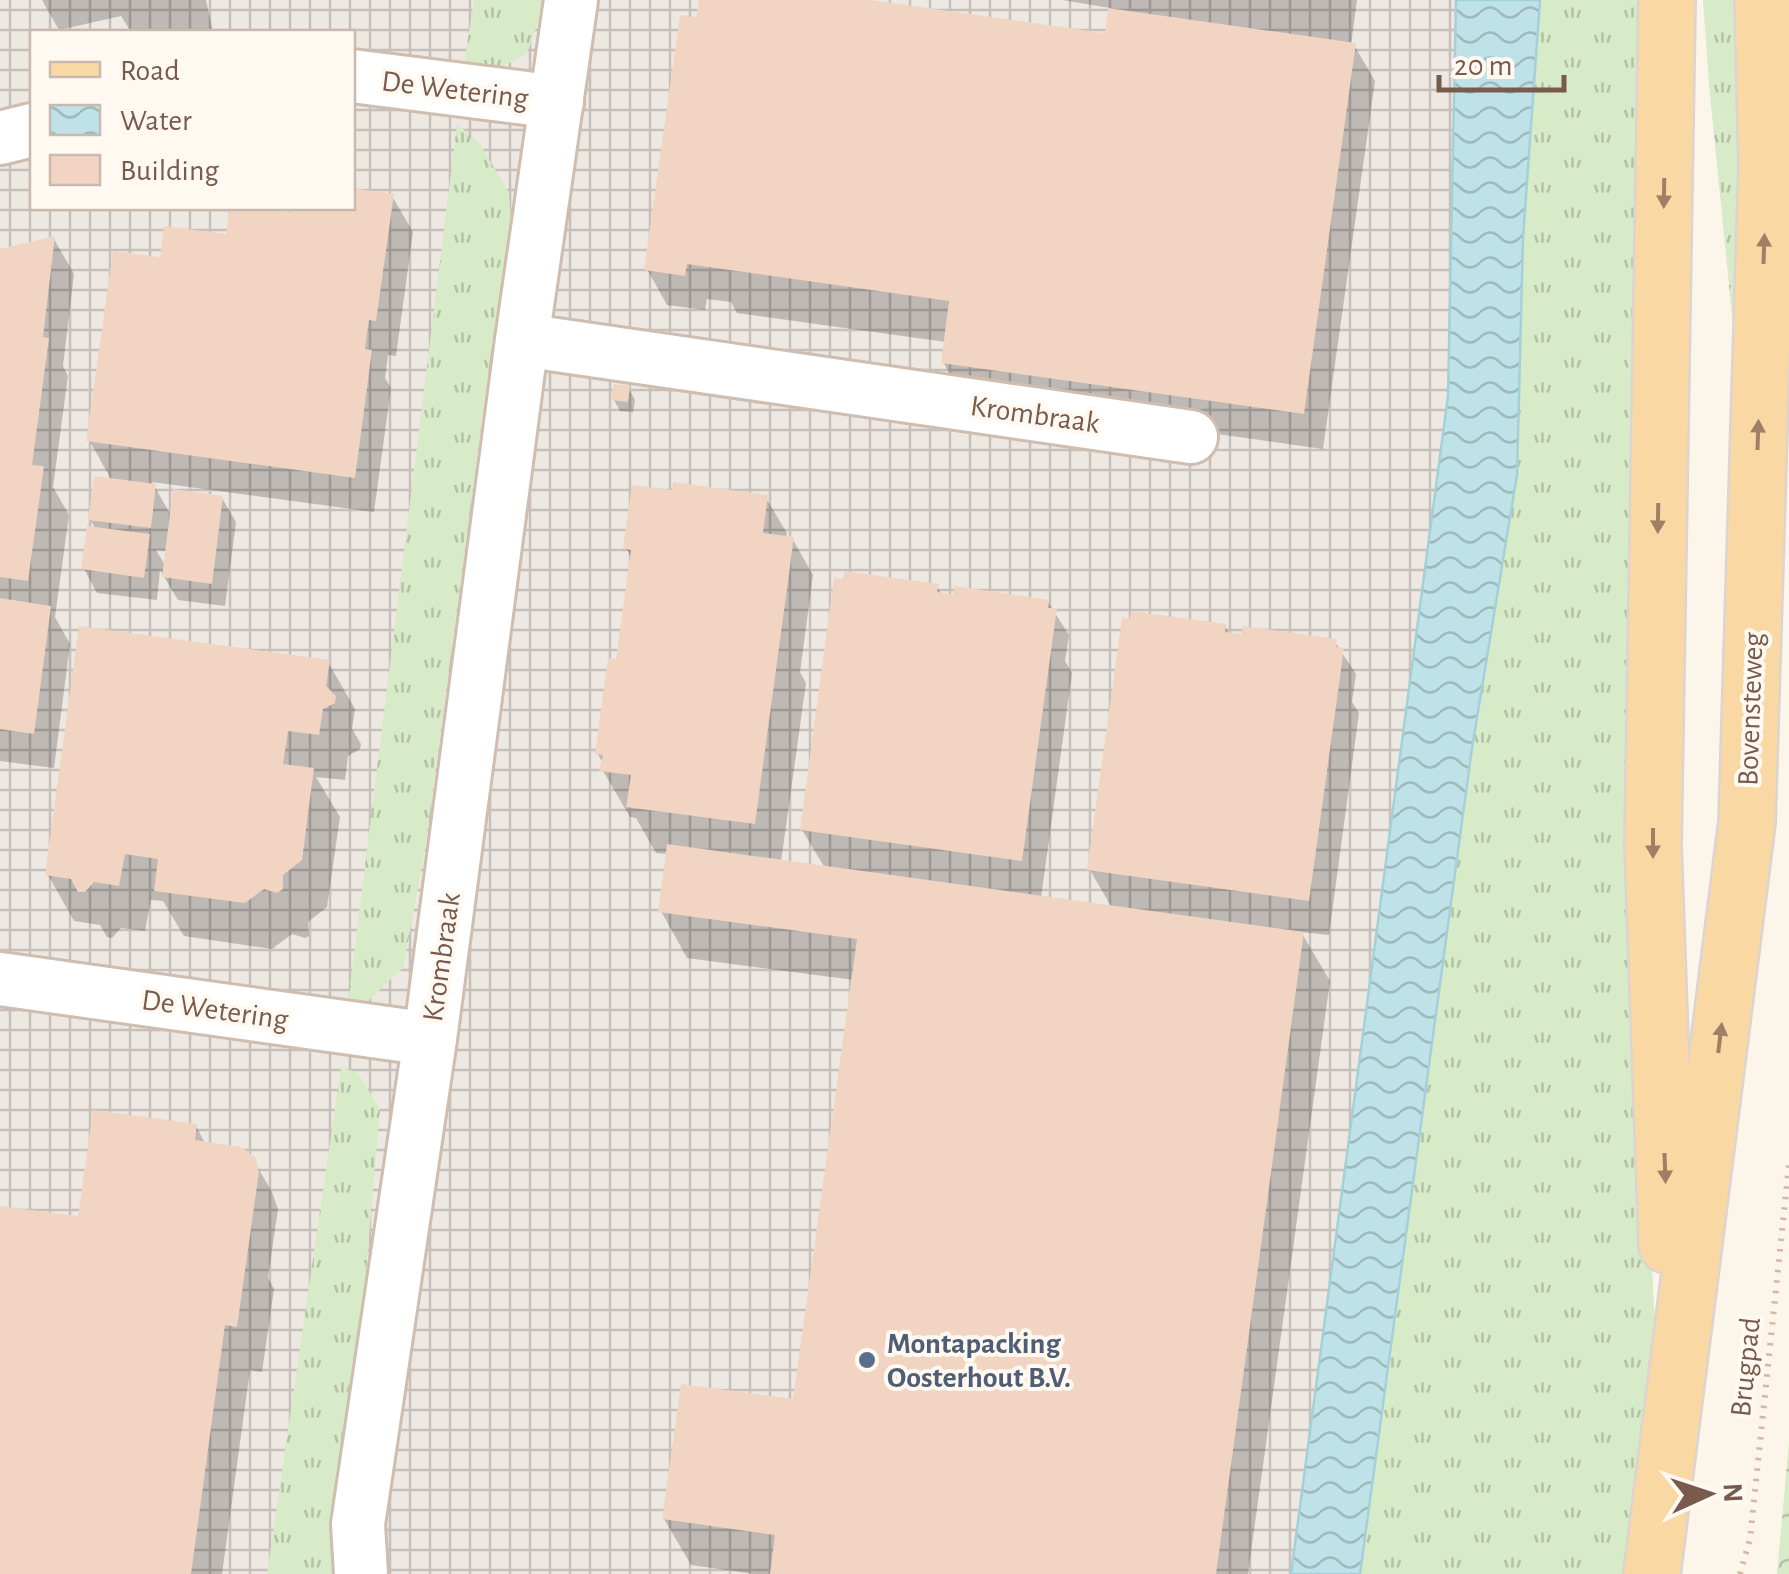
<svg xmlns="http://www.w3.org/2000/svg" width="1789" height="1574" font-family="'Alegreya Sans',sans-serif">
<defs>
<pattern id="industrial-grid" width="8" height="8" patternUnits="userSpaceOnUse" patternTransform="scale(2.5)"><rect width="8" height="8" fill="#eee8e3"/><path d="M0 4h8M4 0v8" fill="none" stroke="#c6bfba"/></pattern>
<pattern id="grass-tufts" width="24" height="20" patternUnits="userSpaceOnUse" patternTransform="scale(2.5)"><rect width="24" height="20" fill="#d7ebc8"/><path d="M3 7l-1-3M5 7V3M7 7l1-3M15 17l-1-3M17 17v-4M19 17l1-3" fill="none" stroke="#b3c1a5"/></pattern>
<pattern id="forest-crowns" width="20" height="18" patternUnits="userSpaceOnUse" patternTransform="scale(2.5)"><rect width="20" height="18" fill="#d7ebc8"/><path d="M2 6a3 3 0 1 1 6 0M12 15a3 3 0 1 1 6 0" fill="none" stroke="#b3c1a5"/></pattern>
<pattern id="water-waves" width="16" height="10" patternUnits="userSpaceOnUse" patternTransform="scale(2.5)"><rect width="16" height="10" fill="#bee2e7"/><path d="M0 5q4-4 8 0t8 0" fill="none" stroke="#9fbabd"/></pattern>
</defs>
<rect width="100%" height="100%" fill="#fcf5ea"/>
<path fill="url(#industrial-grid)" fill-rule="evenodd" d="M0 0H1456L1448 396 1291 1574H0ZM32 32H352V208H32Z"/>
<g fill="url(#grass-tufts)">
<polygon points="474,0 546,0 527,54 503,66 463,71"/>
<polygon points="1540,0 1641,0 1642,1064 1655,1327 1642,1483 1629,1574 1360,1574 1472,748 1517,475 1523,238"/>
<polygon points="1703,0 1748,0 1739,386 1709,84"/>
<polygon points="457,124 480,144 509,193 512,241 492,343 424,856 403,968 367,1002 348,1002"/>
<polygon points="341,1067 358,1073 380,1109 340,1574 267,1574"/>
</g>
<polygon fill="url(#forest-crowns)" points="1789,1442 1789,1574 1777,1574"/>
<polygon fill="url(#water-waves)" stroke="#a4d1d8" stroke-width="2.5" points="1456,0 1540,0 1523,238 1517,475 1472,748 1360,1574 1291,1574 1448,396"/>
<g fill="#0003" fill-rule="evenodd">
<polygon points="42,0 206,0 213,32 131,32 121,16 59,30"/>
<polygon points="701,0 851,0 1107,35 1110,8 1062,0 1357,0 1351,45 1354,45 1375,81 1323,449 964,398 943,362 946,342 737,313 731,302 707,299 705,310 667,305 647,269"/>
<path d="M392 196 413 232 396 356 388 355 385 378 391 388 374 512 152 482 172 517 222 498 236 522 225 606 178 600 160 570 157 600 97 593 84 569 96 530 90 519 112 481 89 440 162 260 228 237 232 208 295 214 296 208H352ZM156 550 168 551 166 567Z"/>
<polygon points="54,239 74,274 63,366 68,376 53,487 69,515 55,617 70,644 54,768 0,761 0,252"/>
<polygon points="629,389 635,400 633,412 620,411 614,400"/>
<polygon points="766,498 787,533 786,539 793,540 813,575 800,672 806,683 781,862 825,868 802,830 937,586 942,595 1048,602 1069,635 1065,661 1072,673 1041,898 1112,908 1090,870 1225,626 1230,635 1335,642 1356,674 1352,702 1359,713 1329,935 1301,932 1330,981 1248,1574 754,1574 691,1565 664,1519 795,1402 854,980 687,958 661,911 668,854 656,853 636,818 630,817 603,771 604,765 597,753 618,662 632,559 626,548"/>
<polygon points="328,662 355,709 352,729 361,744 360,749 348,756 345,780 316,777 340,817 327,907 308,922 309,936 305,938 292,934 272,949 184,936 163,901 151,900 145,931 121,928 112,938 107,937 100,925 74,921 48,875"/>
<polygon points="196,1126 206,1145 251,1156 272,1192 278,1209 268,1278 274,1289 262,1372 250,1370 222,1574 0,1574 0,1208 84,1220"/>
</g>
<g fill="#f2d4c2">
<polygon points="699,0 870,0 1105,33 1108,8 1356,43 1304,414 941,363 949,301 687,264 685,276 644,270 680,15 696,17"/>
<polygon points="352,188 394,194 376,321 369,320 365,349 372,350 355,478 86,441 113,251 160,257 164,226 226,234 230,208 293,212 293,208 352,208"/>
<polygon points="55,236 43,337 49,338 32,465 44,466 28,581 0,577 0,249"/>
<polygon points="614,384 630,386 628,402 611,400"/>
<polygon points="94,476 156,484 151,528 88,520"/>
<polygon points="673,482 768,495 763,533 794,537 755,824 626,807 631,775 599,771 603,755 595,754 608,658 616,659 631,550 623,548 632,485 672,490"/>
<polygon points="173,489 223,496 212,584 162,577"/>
<polygon points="87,526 150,534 144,578 81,569"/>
<polygon points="844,571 939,584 937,592 953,594 955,586 1049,600 1048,608 1057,608 1022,861 800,830 834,578 843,579"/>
<polygon points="0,598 51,606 34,734 0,729"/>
<polygon points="1131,611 1226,624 1225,632 1241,634 1243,626 1337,639 1336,647 1344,648 1309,901 1087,870 1122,618 1130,619"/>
<polygon points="79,626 330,660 326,686 336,696 335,703 323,709 319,735 288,731 283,764 314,768 302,860 283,875 283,889 277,893 264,889 245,903 154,891 158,859 125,854 119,886 94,882 85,892 78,892 71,879 45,875"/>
<polygon points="667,844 1304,932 1216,1574 770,1574 775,1535 662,1519 681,1384 793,1399 857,939 658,912"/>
<polygon points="93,1110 197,1124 195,1140 241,1147 256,1158 259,1172 237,1327 225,1325 191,1574 0,1574 0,1206 78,1216"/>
</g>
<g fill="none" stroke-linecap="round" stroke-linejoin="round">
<g stroke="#cfbdaf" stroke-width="58">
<g id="minor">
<polyline points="352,76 557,102"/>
<polyline points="0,138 32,130"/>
<polyline points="522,340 1191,437"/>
<polyline points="0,979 430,1039"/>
<polyline points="361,1574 358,1524 430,1039 522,340 571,0"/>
</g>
</g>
<g stroke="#dcd4d1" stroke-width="60">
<g id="major">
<polyline points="1667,0 1653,845 1667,1245"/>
<polyline points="1652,1574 1747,822 1767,166 1763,0"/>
</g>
</g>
<polyline stroke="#d7b7a4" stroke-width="6" stroke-dasharray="2.5 8" stroke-linecap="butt" points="1740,1574 1750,1539 1789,1164"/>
<use href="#minor" stroke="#fff" stroke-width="52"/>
<use href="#major" stroke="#f9d8a4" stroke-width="55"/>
</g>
<defs><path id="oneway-solid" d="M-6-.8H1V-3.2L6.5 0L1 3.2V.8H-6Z" transform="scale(2.5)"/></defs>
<g fill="#9f8067">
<use href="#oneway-solid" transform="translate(1664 193) rotate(91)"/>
<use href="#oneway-solid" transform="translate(1764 249) rotate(-88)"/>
<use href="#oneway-solid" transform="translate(1758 435) rotate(-88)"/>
<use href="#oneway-solid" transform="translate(1658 518) rotate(91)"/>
<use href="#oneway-solid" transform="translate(1653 843) rotate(90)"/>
<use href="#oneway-solid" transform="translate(1720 1038) rotate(-83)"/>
<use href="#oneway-solid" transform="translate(1665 1168) rotate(88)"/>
</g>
<circle fill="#5c6f8a" stroke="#fff9f1" stroke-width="4" cx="867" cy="1360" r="10"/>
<g text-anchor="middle" stroke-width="8" stroke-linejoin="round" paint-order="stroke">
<g font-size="30" fill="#785b4d" stroke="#fff9f1">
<text transform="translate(455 89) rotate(7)" y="10">De Wetering</text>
<text transform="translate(1035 414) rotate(8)" y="10">Krombraak</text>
<text transform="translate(1750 709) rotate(-88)" y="10">Bovensteweg</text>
<text transform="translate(441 957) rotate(-82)" y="10">Krombraak</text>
<text transform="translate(215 1009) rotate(8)" y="10">De Wetering</text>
<text transform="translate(1745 1367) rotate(-84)" y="10">Brugpad</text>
</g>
<g font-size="30" font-weight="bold" fill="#4e5e75" stroke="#fff9f1" text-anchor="start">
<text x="887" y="1353">Montapacking<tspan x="887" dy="34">Oosterhout B.V.</tspan></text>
</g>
</g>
<rect x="30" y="30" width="325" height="180" fill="#fff9f1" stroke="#c9baaf" stroke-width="2.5"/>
<rect x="50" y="62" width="50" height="15" fill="#f9d8a4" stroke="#c9baaf" stroke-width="2.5"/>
<text x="120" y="80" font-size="30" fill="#785b4d">Road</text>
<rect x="50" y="105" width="50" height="30" fill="url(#water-waves)" stroke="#c9baaf" stroke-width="2.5"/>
<text x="120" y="130" font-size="30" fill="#785b4d">Water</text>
<rect x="50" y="155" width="50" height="30" fill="#f2d4c2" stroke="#c9baaf" stroke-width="2.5"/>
<text x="120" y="180" font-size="30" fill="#785b4d">Building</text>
<g transform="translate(1709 1494) rotate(87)" stroke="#fff9f1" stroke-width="8" paint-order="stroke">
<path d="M0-8L18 38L0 25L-18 38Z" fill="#785b4d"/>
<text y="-15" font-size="28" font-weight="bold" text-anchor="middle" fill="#785b4d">N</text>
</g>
<path d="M1439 75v15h125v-15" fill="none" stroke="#785b4d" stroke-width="5"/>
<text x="1454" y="75" font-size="30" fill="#785b4d" stroke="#fff9f1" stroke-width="8" paint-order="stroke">20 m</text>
</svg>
